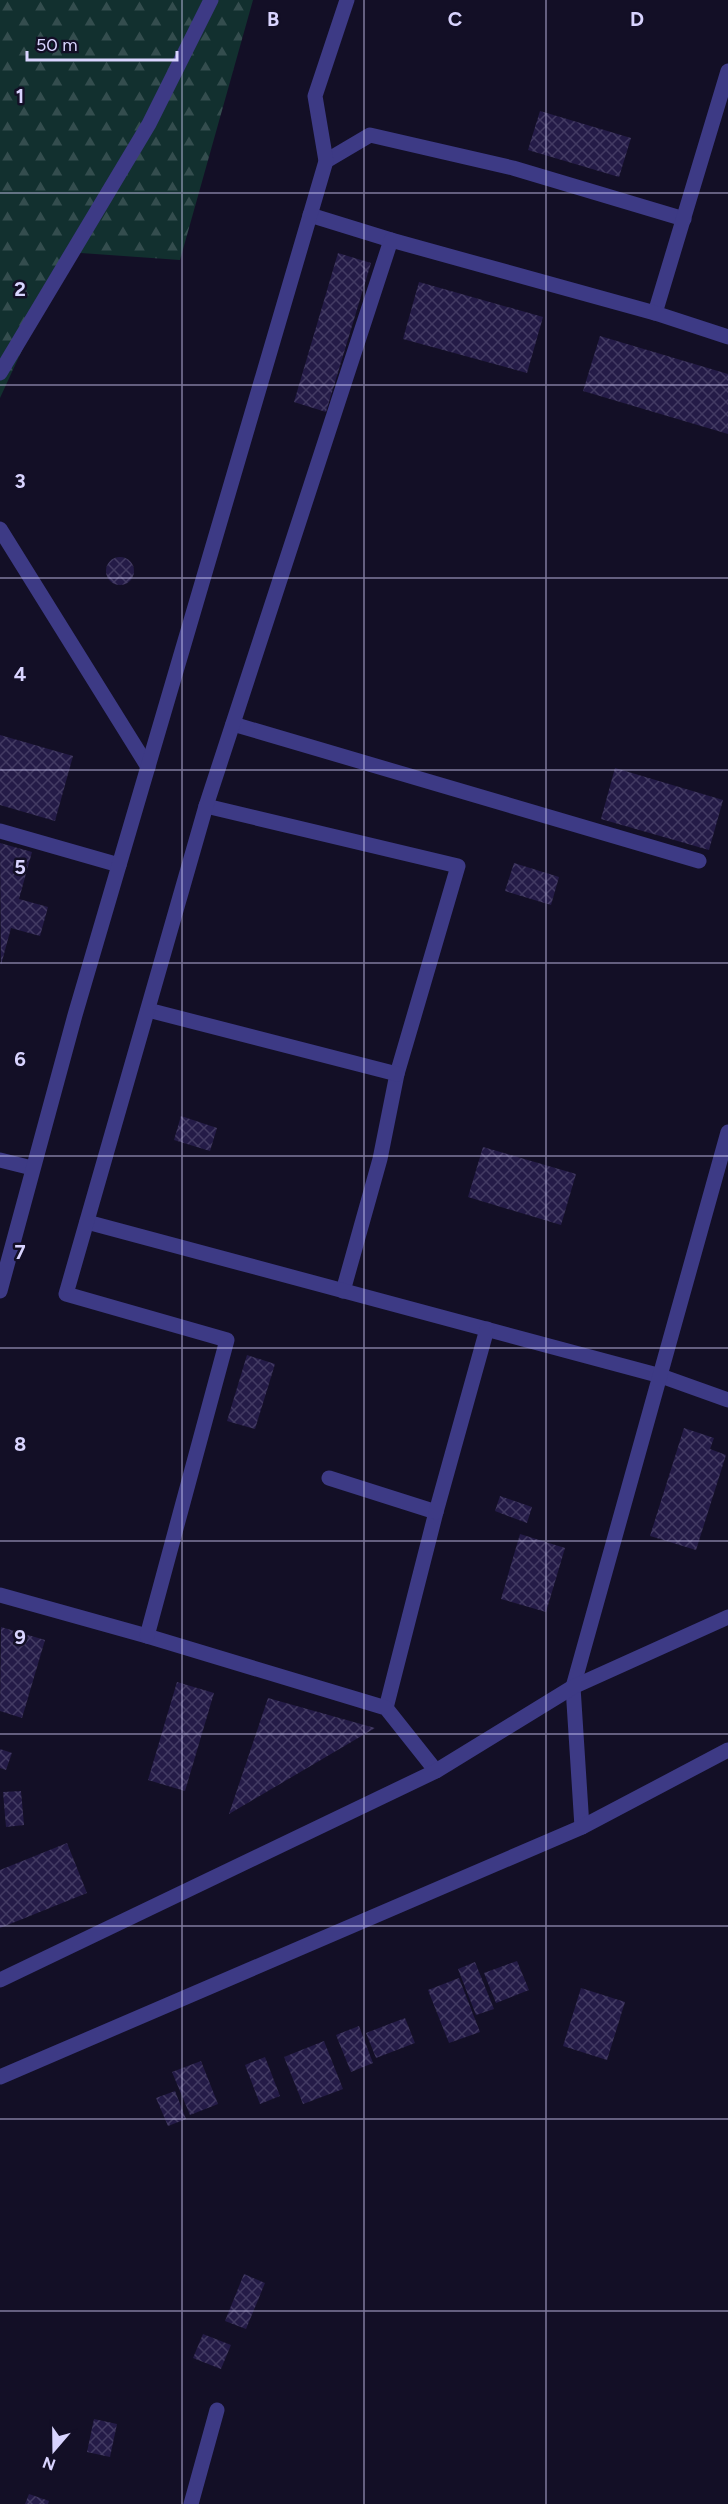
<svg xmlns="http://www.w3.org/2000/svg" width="728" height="2504" font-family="Figtree,sans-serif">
<defs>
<pattern id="forest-firs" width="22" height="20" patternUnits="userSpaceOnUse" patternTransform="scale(1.5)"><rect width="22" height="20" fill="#12302f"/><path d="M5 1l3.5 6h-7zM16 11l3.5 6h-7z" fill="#344d4e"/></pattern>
<pattern id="building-cross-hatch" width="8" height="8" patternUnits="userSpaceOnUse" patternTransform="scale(1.5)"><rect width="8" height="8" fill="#241b47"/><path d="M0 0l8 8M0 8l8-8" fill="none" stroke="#433b63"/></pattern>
</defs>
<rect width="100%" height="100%" fill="#130f26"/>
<polygon fill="url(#forest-firs)" points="0,0 253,0 180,260 67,252 0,398"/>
<g fill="url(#building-cross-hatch)">
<polygon points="540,111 631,138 619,177 528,150"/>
<polygon points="338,253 371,263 326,412 294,402"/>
<polygon points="419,282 543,317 527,373 403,339"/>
<polygon points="600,336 728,374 728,434 583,391"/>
<circle cx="120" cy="571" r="14"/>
<polygon points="0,735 73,756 55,821 0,805"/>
<polygon points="615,768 723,800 709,850 601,819"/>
<polygon points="0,843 32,852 19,899 48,907 40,936 11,928 1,965"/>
<polygon points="514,863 559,877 551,905 505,891"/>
<polygon points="181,1116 217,1128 210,1151 174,1140"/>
<polygon points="483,1147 576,1174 561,1225 468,1197"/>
<polygon points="247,1355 275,1364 255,1429 227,1421"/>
<polygon points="684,1428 714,1438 710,1449 726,1455 696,1550 650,1536"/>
<polygon points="500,1496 532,1507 527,1523 495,1511"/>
<polygon points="520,1534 565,1548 546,1612 501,1599"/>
<polygon points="1,1627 45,1640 22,1718 0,1711"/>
<polygon points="177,1682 214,1693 185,1791 148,1780"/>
<polygon points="268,1698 375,1728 229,1814"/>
<polygon points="0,1749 12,1753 6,1770 0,1768"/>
<polygon points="21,1791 24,1825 6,1827 3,1792"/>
<polygon points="67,1843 87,1893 0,1928 0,1870"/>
<polygon points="517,1961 529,1990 496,2003 484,1973"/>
<polygon points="475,1962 494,2009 476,2015 458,1969"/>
<polygon points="459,1978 480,2032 449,2043 428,1990"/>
<polygon points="581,1988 625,2002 607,2060 563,2046"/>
<polygon points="405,2018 415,2043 376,2058 366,2033"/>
<polygon points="359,2026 373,2063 351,2072 336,2035"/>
<polygon points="324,2041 343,2089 303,2104 284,2057"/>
<polygon points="265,2057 280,2096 260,2104 245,2065"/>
<polygon points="201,2061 218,2104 190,2115 172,2072"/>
<polygon points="175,2091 186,2119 168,2126 156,2098"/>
<polygon points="244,2274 265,2283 246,2329 225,2321"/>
<polygon points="203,2334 231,2345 221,2369 193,2358"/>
<polygon points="94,2419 117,2424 110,2457 87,2452"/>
<polygon points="29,2494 49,2501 48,2504 25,2504"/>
</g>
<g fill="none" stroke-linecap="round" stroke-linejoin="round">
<g stroke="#3d3a85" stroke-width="15">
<polyline points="326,161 370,135 513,168 684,219"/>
<polyline points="310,215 391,240"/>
<polyline points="655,313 728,71"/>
<polyline points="0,373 149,124 211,0"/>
<polyline points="0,529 148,767"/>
<polyline points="233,724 699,861"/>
<polyline points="206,806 458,866 397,1074 380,1159 343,1291"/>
<polyline points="0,831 119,865"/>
<polyline points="148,1010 397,1074"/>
<polyline points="0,1160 32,1168"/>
<polyline points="87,1222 661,1376 728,1400"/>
<polyline points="0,1291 75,1015 326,161 315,96 347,0"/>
<polyline points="329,1478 436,1512 386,1708"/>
<polyline points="436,1512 487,1329"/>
<polyline points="0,1595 147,1636 386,1708 436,1771"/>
<polyline points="147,1636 227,1340 66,1294 206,806 391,240 655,313 728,337"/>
<polyline points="582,1827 573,1687 728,1132"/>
<polyline points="0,1980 436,1771 573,1687 728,1617"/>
<polyline points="191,2504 217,2410"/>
</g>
<polyline stroke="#3d3a85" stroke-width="15" points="0,2077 582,1827 728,1750"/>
</g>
<path fill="none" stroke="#d9d4ff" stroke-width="1.5" stroke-opacity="0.55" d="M182 0V2504M364 0V2504M546 0V2504M0 193H728M0 385H728M0 578H728M0 770H728M0 963H728M0 1156H728M0 1348H728M0 1541H728M0 1734H728M0 1926H728M0 2119H728M0 2311H728"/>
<g font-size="20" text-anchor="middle" font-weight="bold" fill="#d9d4ff" stroke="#130f26" stroke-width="5" stroke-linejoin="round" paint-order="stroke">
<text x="273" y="26">B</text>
<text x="455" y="26">C</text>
<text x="637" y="26">D</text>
<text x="20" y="103">1</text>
<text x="20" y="296">2</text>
<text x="20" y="488">3</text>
<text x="20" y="681">4</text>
<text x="20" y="874">5</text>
<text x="20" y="1066">6</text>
<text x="20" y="1259">7</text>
<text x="20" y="1451">8</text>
<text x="20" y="1644">9</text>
</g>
<g transform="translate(54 2450) rotate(200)" stroke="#130f26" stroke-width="4.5" paint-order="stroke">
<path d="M0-4.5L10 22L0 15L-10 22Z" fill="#d9d4ff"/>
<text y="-9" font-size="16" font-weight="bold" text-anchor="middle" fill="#d9d4ff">N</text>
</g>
<path d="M27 51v9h150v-9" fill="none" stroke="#d9d4ff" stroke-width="3"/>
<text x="36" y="51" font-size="18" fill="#d9d4ff" stroke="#130f26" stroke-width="4.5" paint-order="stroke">50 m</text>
</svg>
